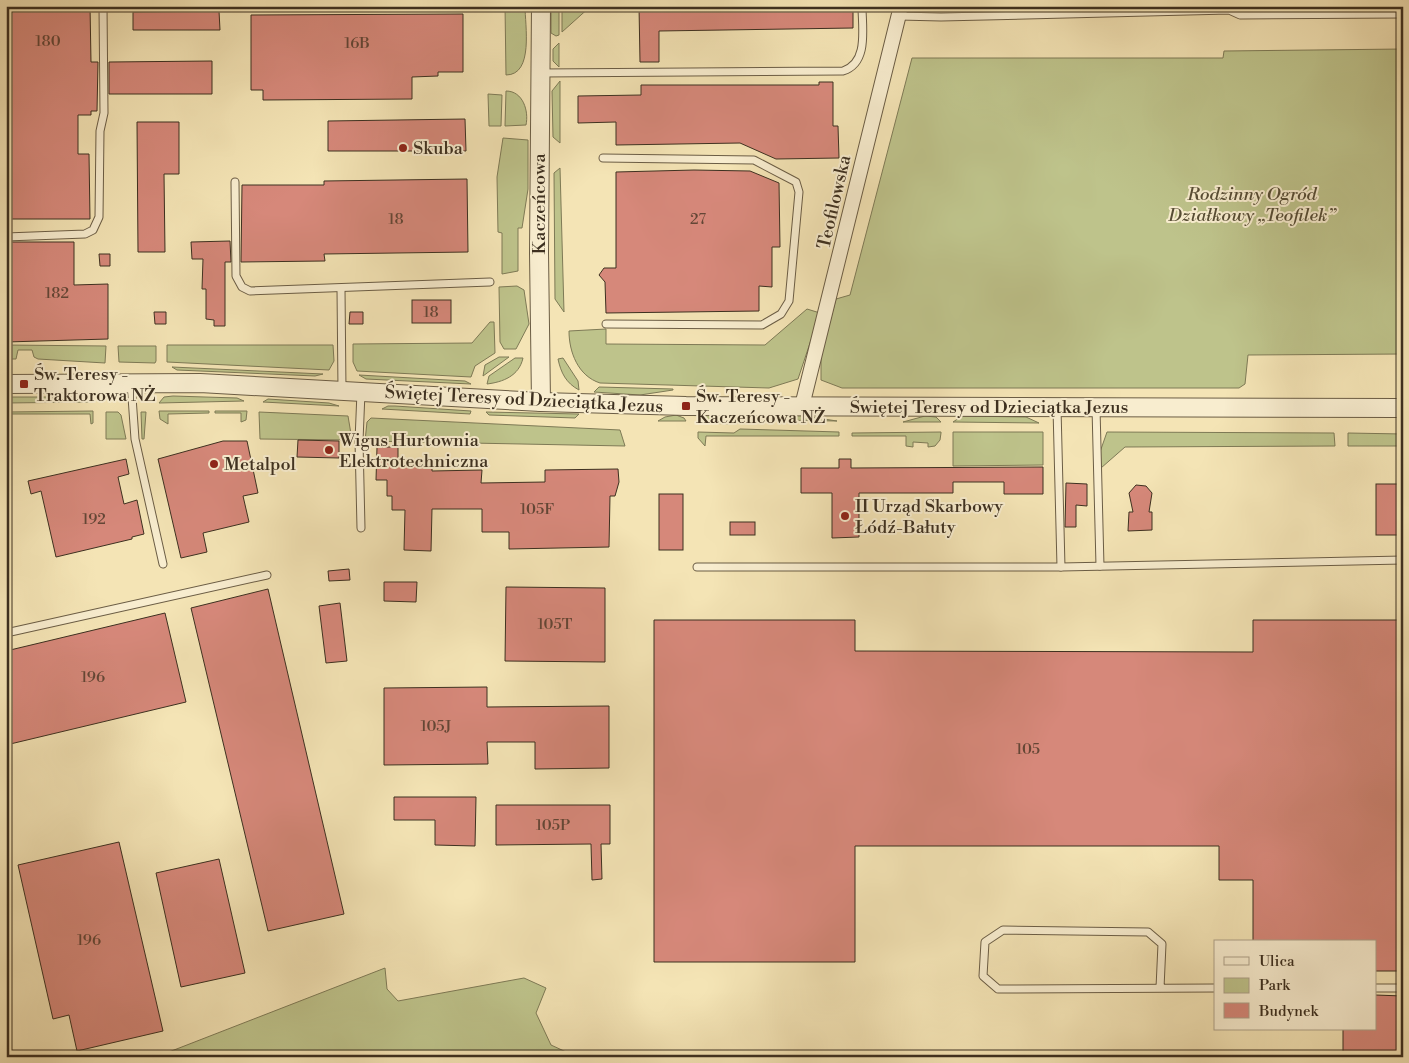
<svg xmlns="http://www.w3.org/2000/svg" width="1409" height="1063" font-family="'Libre Bodoni',serif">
<rect width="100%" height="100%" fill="#f4e4b5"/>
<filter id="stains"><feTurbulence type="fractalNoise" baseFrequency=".004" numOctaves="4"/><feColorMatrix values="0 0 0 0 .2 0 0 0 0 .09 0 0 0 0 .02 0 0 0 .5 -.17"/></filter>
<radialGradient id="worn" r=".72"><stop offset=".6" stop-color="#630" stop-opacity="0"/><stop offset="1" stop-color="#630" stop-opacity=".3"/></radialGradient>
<g fill="#bec38b" stroke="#7e7a56">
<path d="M505 6H525C525 25 534 75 506 75Z"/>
<polygon points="551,6 559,6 559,35 556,36 551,33"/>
<polygon points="562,6 591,6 562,32"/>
<polygon points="559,43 559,67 553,61 553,49"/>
<polygon points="1403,49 1403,354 1248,355 1245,384 1239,388 842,388 821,380 821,355 836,299 850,295 912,58 1223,58 1224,51"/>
<polygon points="560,81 560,143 553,137 552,91"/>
<path d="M506 91C523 91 529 111 526 125L505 126Z"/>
<polygon points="488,94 502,95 501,126 489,126"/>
<polygon points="503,138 528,140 528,189 522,228 518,228 518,271 502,274 502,233 498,232 497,177"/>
<polygon points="560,168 564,312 555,299 554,173"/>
<polygon points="517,286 524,290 529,324 516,349 504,349 500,342 499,287"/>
<path d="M807 309 820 313 798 379 769 388 600 383C578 376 569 352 569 331L606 329V344L765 345Z"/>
<polygon points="490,322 494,322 495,353 475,366 471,377 357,371 353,362 353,344 472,343"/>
<polygon points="6,345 106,346 105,363 38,359 34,357 32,350 18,350 16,359 6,359"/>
<polygon points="167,345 333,345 334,361 329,370 167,362"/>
<polygon points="118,346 156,346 156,361 155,363 119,362"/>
<polygon points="499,357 509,357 483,376 485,365"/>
<path d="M515 358H523C519 376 503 382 487 384L489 376Z"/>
<path d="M563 358 578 381 579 390C566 383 561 373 558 359Z"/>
<polygon points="172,367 323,374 315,376 177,370"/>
<polygon points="359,375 465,381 471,384 366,379"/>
<polygon points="599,387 673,389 673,390 640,395 594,392"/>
<polygon points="173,396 237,398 244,401 159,403 164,397"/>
<polygon points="6,397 87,397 93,402 6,403"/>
<polygon points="268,399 329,403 339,406 263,402"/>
<polygon points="388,406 395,406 471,411 470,414 382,409"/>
<polygon points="93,411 93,423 91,424 90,414 6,414 6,412"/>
<polygon points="159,411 209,411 209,413 168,414 168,424 160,419"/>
<polygon points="215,411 247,411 246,420 241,422 241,413 215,413"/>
<polygon points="106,412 118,412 121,415 126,439 106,439"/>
<polygon points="141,412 146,412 144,439 142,439"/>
<polygon points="259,412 348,416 352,440 260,439"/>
<polygon points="486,412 579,414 575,418 489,415"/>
<polygon points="676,415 684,418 686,421 658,421 665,417"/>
<polygon points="706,415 764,416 761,420 742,419 736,424 698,423 701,417"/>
<polygon points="797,415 837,421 775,420 773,416"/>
<polygon points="925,416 936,417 941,422 903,422"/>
<polygon points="962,416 1026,417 1039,423 953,422"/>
<polygon points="371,418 620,430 625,446 365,441 367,422"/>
<polygon points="740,429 839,432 839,436 706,436 705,446 698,438 698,432 734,433"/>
<polygon points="953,432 1043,432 1043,465 953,466"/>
<polygon points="1107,432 1334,433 1335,446 1125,447 1101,468 1100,452"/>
<polygon points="852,433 941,432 941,433 940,440 935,446 928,447 928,443 913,442 913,447 906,446 906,436 852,436"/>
<polygon points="1348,433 1403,434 1403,446 1348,446"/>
<polygon points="385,968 387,989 398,1001 524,978 546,988 536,1013 551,1045 577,1057 156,1057"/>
</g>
<g fill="#d6887a" stroke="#3d3020">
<polygon points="6,6 90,6 91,62 98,62 97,111 91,111 91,115 78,115 78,154 89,154 90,219 6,219"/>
<polygon points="639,6 853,6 853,28 659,31 659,62 640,62"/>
<polygon points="219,11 220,30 133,30 133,12"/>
<polygon points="463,14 463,72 438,72 438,76 412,77 412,99 263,100 263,90 251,90 251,15"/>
<polygon points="212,61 212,94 109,94 109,62"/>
<polygon points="819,82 833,82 833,126 838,126 839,158 776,159 740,143 616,145 616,122 578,123 578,96 641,95 641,85 819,85"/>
<polygon points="465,119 466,151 328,151 328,121"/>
<polygon points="137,122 179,122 179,174 164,174 165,252 138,252"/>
<polygon points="694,170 750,171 779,183 780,247 772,247 772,287 759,286 759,311 606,313 605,282 599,275 604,268 616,268 616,172"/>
<polygon points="467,179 468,252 324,254 325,261 241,262 242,185 324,185 324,181"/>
<polygon points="230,241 231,262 225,262 225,326 214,326 214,320 206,319 206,289 202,289 203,259 192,259 191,242"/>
<polygon points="6,242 74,242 74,285 108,284 108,339 6,342"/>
<polygon points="99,254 110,254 110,266 100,266"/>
<rect x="412" y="300" width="39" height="23"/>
<polygon points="154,312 166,312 166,324 155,324"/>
<polygon points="350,312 363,312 363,324 349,324"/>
<polygon points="298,440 339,441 339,458 297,457"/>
<polygon points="223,441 247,441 258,493 243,496 249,522 203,533 207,552 181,558 158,459"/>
<polygon points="377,447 398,447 398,462 432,463 432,471 482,470 481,483 545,482 545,470 618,469 619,482 615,496 610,496 609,547 509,549 509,532 482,532 482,509 432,509 431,551 404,550 405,510 392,510 392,496 387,496 387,480 376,480"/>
<polygon points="126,459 129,474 118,477 124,504 137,500 144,534 132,537 132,539 56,557 41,491 31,494 28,481"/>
<polygon points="839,459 851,459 851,468 1043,467 1043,494 1004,494 1004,482 953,482 953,493 859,493 859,537 832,538 832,493 801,493 801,468 839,468"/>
<polygon points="1066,483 1087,484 1087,506 1076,505 1076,527 1065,527"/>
<rect x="1376" y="484" width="27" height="51"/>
<polygon points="1136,485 1146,486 1152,493 1149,512 1152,512 1152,530 1128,531 1129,512 1133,512 1129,493"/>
<rect x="659" y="494" width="24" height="56"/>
<rect x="730" y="522" width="25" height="13"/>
<polygon points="349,569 350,580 329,581 328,571"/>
<polygon points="384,582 417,582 416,602 384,601"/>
<polygon points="506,587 605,588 605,662 505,661"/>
<polygon points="268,589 344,914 268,931 191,608"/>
<polygon points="340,603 347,661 326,663 319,606"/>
<polygon points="165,613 186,702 6,745 6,651"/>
<polygon points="654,620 855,620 855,651 1253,652 1253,620 1403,620 1403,971 1375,971 1375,942 1253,942 1253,880 1219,880 1219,846 855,846 855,962 654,962"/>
<polygon points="487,687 487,707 609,706 609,768 535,769 535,742 487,742 488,764 384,765 384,688"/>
<polygon points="394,797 476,797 475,846 435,845 435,820 394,820"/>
<polygon points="496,805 610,805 610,844 601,844 602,879 592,880 591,844 496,845"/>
<polygon points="119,842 163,1031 77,1051 69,1015 53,1019 18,865"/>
<polygon points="219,859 245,973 181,987 156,873"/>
<polygon points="1375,995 1403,996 1403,1057 1343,1057 1343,1029 1375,1029"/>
</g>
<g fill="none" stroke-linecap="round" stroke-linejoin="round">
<g stroke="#6b5d45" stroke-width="9">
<g id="service">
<polyline points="899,16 941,17 1229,10 1240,15 1403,14"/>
<path d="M541 73 843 71C869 63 862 28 862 6"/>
<polyline points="603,158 754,160 796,182 799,192 789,301 781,314 762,325 606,324"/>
<polyline points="235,182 236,276 242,287 250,291 490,282"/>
<polyline points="6,237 85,234 93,230 99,217 100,131 104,113 103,6"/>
<polyline points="341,289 342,390"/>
<polyline points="131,383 135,439 163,564"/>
<polyline points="361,392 359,441 361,528"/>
<polyline points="1057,408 1061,567"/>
<polyline points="1096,408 1100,566"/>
<polyline points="697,567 1061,567 1403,560"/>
<polyline points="6,633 267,575"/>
<polyline points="1160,988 1162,944 1148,932 1003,930 985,942 983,976 998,989 1215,988"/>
<polyline points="1375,988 1403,988"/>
</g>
</g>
<g stroke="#6b5d45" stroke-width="16">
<polyline id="minor" points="802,406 901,6"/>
</g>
<g stroke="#6b5d45" stroke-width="20">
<g id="tertiary">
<polyline points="541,6 539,253 541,402"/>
<polyline points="6,384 200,383 541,402 686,406 1403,408"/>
</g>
</g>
<use href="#service" stroke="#f8edcf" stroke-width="7"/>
<use href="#minor" stroke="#f8edcf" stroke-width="14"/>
<use href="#tertiary" stroke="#f8edcf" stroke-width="18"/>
</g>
<g fill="#8f2418" stroke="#f8edcf" stroke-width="2">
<circle cx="403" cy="148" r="5"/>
<rect x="19" y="379" width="10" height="10" rx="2.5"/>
<rect x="681" y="401" width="10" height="10" rx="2.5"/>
<circle cx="329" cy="450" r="5"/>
<circle cx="214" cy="464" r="5"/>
<circle cx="845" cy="516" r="5"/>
</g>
<g text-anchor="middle" stroke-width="4" stroke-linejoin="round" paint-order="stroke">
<g font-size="15" fill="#634636">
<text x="48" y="46">180</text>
<text x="357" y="48">16B</text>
<text x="396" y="224">18</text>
<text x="698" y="224">27</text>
<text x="57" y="298">182</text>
<text x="431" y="317">18</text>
<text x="537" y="514">105F</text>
<text x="94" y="524">192</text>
<text x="555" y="629">105T</text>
<text x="93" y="682">196</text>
<text x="436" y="731">105J</text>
<text x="1028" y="754">105</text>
<text x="553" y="830">105P</text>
<text x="89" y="945">196</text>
</g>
<g font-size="18" fill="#3d3020" stroke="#f8edcf" text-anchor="start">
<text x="413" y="154">Skuba</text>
<text x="34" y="380">Św. Teresy -<tspan x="34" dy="21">Traktorowa NŻ</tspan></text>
<text x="696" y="402">Św. Teresy -<tspan x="696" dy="21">Kaczeńcowa NŻ</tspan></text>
<text x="339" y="446">Wigus Hurtownia<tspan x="339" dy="21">Elektrotechniczna</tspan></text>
<text x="224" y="470">Metalpol</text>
<text x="855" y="512">II Urząd Skarbowy<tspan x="855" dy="21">Łódź-Bałuty</tspan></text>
</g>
<g font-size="18" font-style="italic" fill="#574d35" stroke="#f8edcf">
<text x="1252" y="200">Rodzinny Ogród<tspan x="1252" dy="21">Działkowy „Teofilek”</tspan></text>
</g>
<g font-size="18" fill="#3d3020" stroke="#f8edcf">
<text transform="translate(834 202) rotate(-77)" y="6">Teofilowska</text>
<text transform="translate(539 204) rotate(-90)" y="6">Kaczeńcowa</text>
<text transform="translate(524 399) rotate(3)" y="6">Świętej Teresy od Dzieciątka Jezus</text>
<text x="989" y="413">Świętej Teresy od Dzieciątka Jezus</text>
</g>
</g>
<rect width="1409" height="1063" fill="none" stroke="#f4e4b5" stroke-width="25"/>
<rect x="8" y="8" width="1394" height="1048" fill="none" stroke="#3d3020" stroke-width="2.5"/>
<rect x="12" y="12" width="1384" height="1038" fill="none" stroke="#3d3020"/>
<rect x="1214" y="940" width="162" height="90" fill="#f8edcf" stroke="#ada189"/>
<rect x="1224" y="957" width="25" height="8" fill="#f8edcf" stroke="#ada189"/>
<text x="1259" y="966" font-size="15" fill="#3d3020">Ulica</text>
<rect x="1224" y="978" width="25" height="15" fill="#bec38b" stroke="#ada189"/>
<text x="1259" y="990" font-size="15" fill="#3d3020">Park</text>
<rect x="1224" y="1003" width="25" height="15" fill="#d6887a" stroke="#ada189"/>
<text x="1259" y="1016" font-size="15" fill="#3d3020">Budynek</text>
<rect width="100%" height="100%" filter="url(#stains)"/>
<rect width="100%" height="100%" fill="url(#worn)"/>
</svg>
